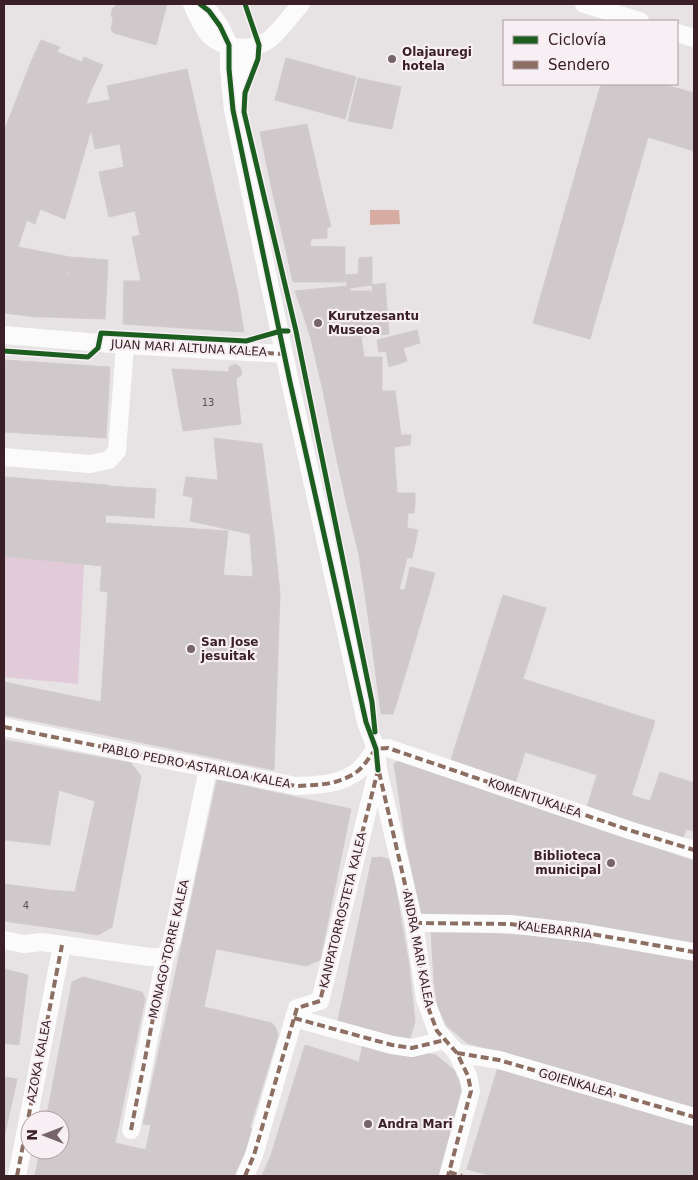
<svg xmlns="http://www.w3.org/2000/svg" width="698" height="1180" font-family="'DejaVu Sans',sans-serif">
<rect width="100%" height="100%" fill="#e7e2e4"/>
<polygon fill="#e1cbd9" points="4,556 84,564 78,684 4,677"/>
<polygon fill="#d7ada3" points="370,210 399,210 400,224 370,225"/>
<g fill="#cfc9cb" stroke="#d0cbcd">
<polygon points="117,4 167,4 156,45 114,33 111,30 113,20 111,14 113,8"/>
<polygon points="41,40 60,47 57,52 82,62 84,57 103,65 92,88 31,62"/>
<polygon points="286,58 356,77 345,119 275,100"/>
<polygon points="31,62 92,88 86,104 91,130 65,219 40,209 35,224 4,209 4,131"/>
<polygon points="187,69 237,290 244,332 123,324 124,281 141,281 132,237 140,235 135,211 109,217 99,172 124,167 120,144 95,149 86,104 110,100 107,86"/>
<polygon points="358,78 401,87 392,129 348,121"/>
<polygon points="601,84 662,84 694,93 694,151 648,137 590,339 533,323"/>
<polygon points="307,124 322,191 272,190 260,132"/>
<polygon points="272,190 322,191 331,227 327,227 327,238 311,239 310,246 285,246"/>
<polygon points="4,209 27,219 10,273 46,278 36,317 4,313"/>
<polygon points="285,246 345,247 345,282 293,282"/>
<polygon points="18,247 70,257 69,272 63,274 50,317 36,317 46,278 10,273"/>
<polygon points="70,257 108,260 105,319 50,317 63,274 69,274"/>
<polygon points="372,257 372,285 350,288 347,286 345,275 358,274 359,258"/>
<polygon points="385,283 389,334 378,335 373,306 372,285"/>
<polygon points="347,286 350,288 350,291 371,291 373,306 303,314 295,291"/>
<polygon points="373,306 378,335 311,339 303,314"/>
<polygon points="417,330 420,343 403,348 407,361 389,367 386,351 379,352 377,340"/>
<polygon points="361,336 364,357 382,357 382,391 323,391 311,339"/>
<polygon points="4,360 110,367 106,438 4,432"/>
<polygon points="235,364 240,367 242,374 236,379 241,424 183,431 172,369 229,372 229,367"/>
<polygon points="323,391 395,391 401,435 411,435 410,445 394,447 334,446"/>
<polygon points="214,438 262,444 274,536 250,534 190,521 193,498 183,495 186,477 218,480"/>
<polygon points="334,446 394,447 397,493 415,493 415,504 346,501"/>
<polygon points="4,477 108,485 102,566 4,556"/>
<polygon points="108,486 156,489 154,518 106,515"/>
<polygon points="346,501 415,504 414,513 408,513 407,525 352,526"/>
<polygon points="105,523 228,531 221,596 100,591"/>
<polygon points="407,525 407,528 418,530 412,558 359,555 352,526"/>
<polygon points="250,534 274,536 280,593 274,770 101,734 101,702 108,591 221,596 224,575 253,577"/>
<polygon points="359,555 407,558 399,590 364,588"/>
<polygon points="410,567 435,573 414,645 371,637 364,588 405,590"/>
<polygon points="503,595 546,608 523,679 655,721 623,822 586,810 597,775 525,752 514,787 449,766"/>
<polygon points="371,637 414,645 405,675 375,668"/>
<polygon points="375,668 405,675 393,714 381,714"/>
<polygon points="4,682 101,702 101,734 4,715"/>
<polygon points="4,740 131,763 141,776 112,927 98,935 47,927 49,890 75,892 95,801 59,790 50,845 4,840"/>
<polygon points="398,761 694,861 694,943 577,922 509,916 421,913 406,843 394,764"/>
<polygon points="660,772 694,783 694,831 686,829 682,841 623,822 631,795 650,801"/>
<polygon points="217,780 351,809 320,960 306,966 216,949 204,1007 272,1023 276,1028 278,1036 250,1127 255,1132 234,1176 229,1176 212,1165 146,1149 151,1125 143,1124"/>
<polygon points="581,823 646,845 634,932 577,922 583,892 578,881"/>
<polygon points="381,857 391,860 409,965 415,1022 408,1045 337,1025 372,858"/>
<polygon points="4,884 49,890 47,927 4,921"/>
<polygon points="431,930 585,939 694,960 694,1110 467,1043 447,1026 438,1008 434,983"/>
<polygon points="4,969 28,975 19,1045 4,1043"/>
<polygon points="83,977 142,992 145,999 115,1143 212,1165 229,1176 35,1176 40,1150 60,1150 60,1120 46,1120 72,982"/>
<polygon points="363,1044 436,1055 454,1070 464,1092 439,1176 262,1176 271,1155 305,1045 359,1062"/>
<polygon points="498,1067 694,1124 694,1176 492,1176 467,1169"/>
<polygon points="4,1077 17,1079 4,1138"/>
</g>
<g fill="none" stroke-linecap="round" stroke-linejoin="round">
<g stroke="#fbfbfb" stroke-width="18">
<path d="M192 4C196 14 201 26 209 35 223 49 250 52 267 41 277 35 292 14 301 4"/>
<polyline points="200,4 209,11 220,26 229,45 229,69 233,110 290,382 366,722 376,749 378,770 414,923 425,999 437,1031 457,1053 468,1076 471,1091 448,1176"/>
<polyline points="584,4 640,21"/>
<polyline points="677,33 694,38"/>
<polyline points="234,90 243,66 253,47"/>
<polyline points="4,335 125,345 284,354"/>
<polyline points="4,457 90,464 109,460 117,451 125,345"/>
<path d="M4 727 296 786C319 785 339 785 358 771 365 765 370 756 376 749L388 748 629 830 694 850"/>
<polyline points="414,923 510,924 586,933 694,952"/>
<polyline points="4,940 23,944 42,942 150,957 165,957"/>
<polyline points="294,1018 392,1045 412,1048 445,1040"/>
<polyline points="457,1053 499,1060 694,1117"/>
<polyline points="131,1130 165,957 172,940 208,769"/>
<polyline points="17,1176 62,945"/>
<polyline points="245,1176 254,1155 297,1008 320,1001 377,773"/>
</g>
<g stroke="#8d6e63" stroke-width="4" stroke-dasharray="8 4" stroke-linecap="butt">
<polyline points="230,351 284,354"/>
<path d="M4 727 296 786C319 785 339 785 358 771 365 765 370 756 376 749L388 748 629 830 694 850"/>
<polyline points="379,772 414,923 425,999 437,1031 457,1053 468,1076 471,1091 448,1176"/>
<polyline points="414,923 510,924 586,933 694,952"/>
<polyline points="294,1018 392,1045 412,1048 445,1040"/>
<polyline points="457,1053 499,1060 694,1117"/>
<polyline points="131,1130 165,957"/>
<polyline points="449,1172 462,1176"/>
<polyline points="17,1176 62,945"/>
<polyline points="245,1176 254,1155 297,1008 320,1001 378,770"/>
</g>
<g stroke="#f7eff3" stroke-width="8">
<g id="cycleway">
<polyline points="200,4 209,11 220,26 229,45 229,69 233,110 290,382 366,722 376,749 378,770"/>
<polyline points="245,4 259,45 258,59 245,93 244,112 296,331 372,702 375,732"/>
<polyline points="4,351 88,357 98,348 101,333 246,341 281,331 288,331"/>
</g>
</g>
<use href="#cycleway" stroke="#1b5e20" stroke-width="5"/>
</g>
<g fill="#776468" stroke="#f7eff3" stroke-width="2">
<circle cx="392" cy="59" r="5"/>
<circle cx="318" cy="323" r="5"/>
<circle cx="191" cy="649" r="5"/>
<circle cx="611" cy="863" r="5"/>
<circle cx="368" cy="1124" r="5"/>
</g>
<g text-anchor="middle" stroke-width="4.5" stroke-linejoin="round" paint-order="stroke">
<g font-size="10" fill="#614c51">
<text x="208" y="406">13</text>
<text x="26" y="909">4</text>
</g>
<g font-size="12" font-weight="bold" fill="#3a2026" stroke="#f7eff3" text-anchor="start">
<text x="402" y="56">Olajauregi<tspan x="402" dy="14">hotela</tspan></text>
<text x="328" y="320">Kurutzesantu<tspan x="328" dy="14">Museoa</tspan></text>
<text x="201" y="646">San Jose<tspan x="201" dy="14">jesuitak</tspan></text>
<text x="601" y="860" text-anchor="end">Biblioteca<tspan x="601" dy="14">municipal</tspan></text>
<text x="378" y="1128">Andra Mari</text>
</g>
<g font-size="12" fill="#3a2026" stroke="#f7eff3">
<text transform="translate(189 348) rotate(3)" y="4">JUAN MARI ALTUNA KALEA</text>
<text transform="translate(196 766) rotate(11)" y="4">PABLO PEDRO ASTARLOA KALEA</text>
<text transform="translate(535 798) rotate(19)" y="4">KOMENTUKALEA</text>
<text transform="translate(343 910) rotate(-76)" y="4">KANPATORROSTETA KALEA</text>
<text transform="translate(555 930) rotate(7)" y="4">KALEBARRIA</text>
<text transform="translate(169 949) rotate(-77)" y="4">MONAGO TORRE KALEA</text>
<text transform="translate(418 949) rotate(79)" y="4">ANDRA MARI KALEA</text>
<text transform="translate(39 1061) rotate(-79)" y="4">AZOKA KALEA</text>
<text transform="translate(576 1083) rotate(16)" y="4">GOIENKALEA</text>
</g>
</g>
<rect width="698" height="1180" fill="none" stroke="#3a2026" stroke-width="10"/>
<rect x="503" y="20" width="175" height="65" fill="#f7eff3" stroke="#ab9ca1"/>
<rect x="513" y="36" width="25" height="8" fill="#1b5e20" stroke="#ab9ca1"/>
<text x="548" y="45" font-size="15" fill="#3a2026">Ciclovía</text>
<rect x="513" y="61" width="25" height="8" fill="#8d6e63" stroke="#ab9ca1"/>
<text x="548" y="70" font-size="15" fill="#3a2026">Sendero</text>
<g transform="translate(45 1135) rotate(270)"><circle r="24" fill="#f7eff3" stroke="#ab9ca1"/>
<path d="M0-4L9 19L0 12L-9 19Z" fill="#776468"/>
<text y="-8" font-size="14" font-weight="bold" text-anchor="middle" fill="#3a2026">N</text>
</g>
</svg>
